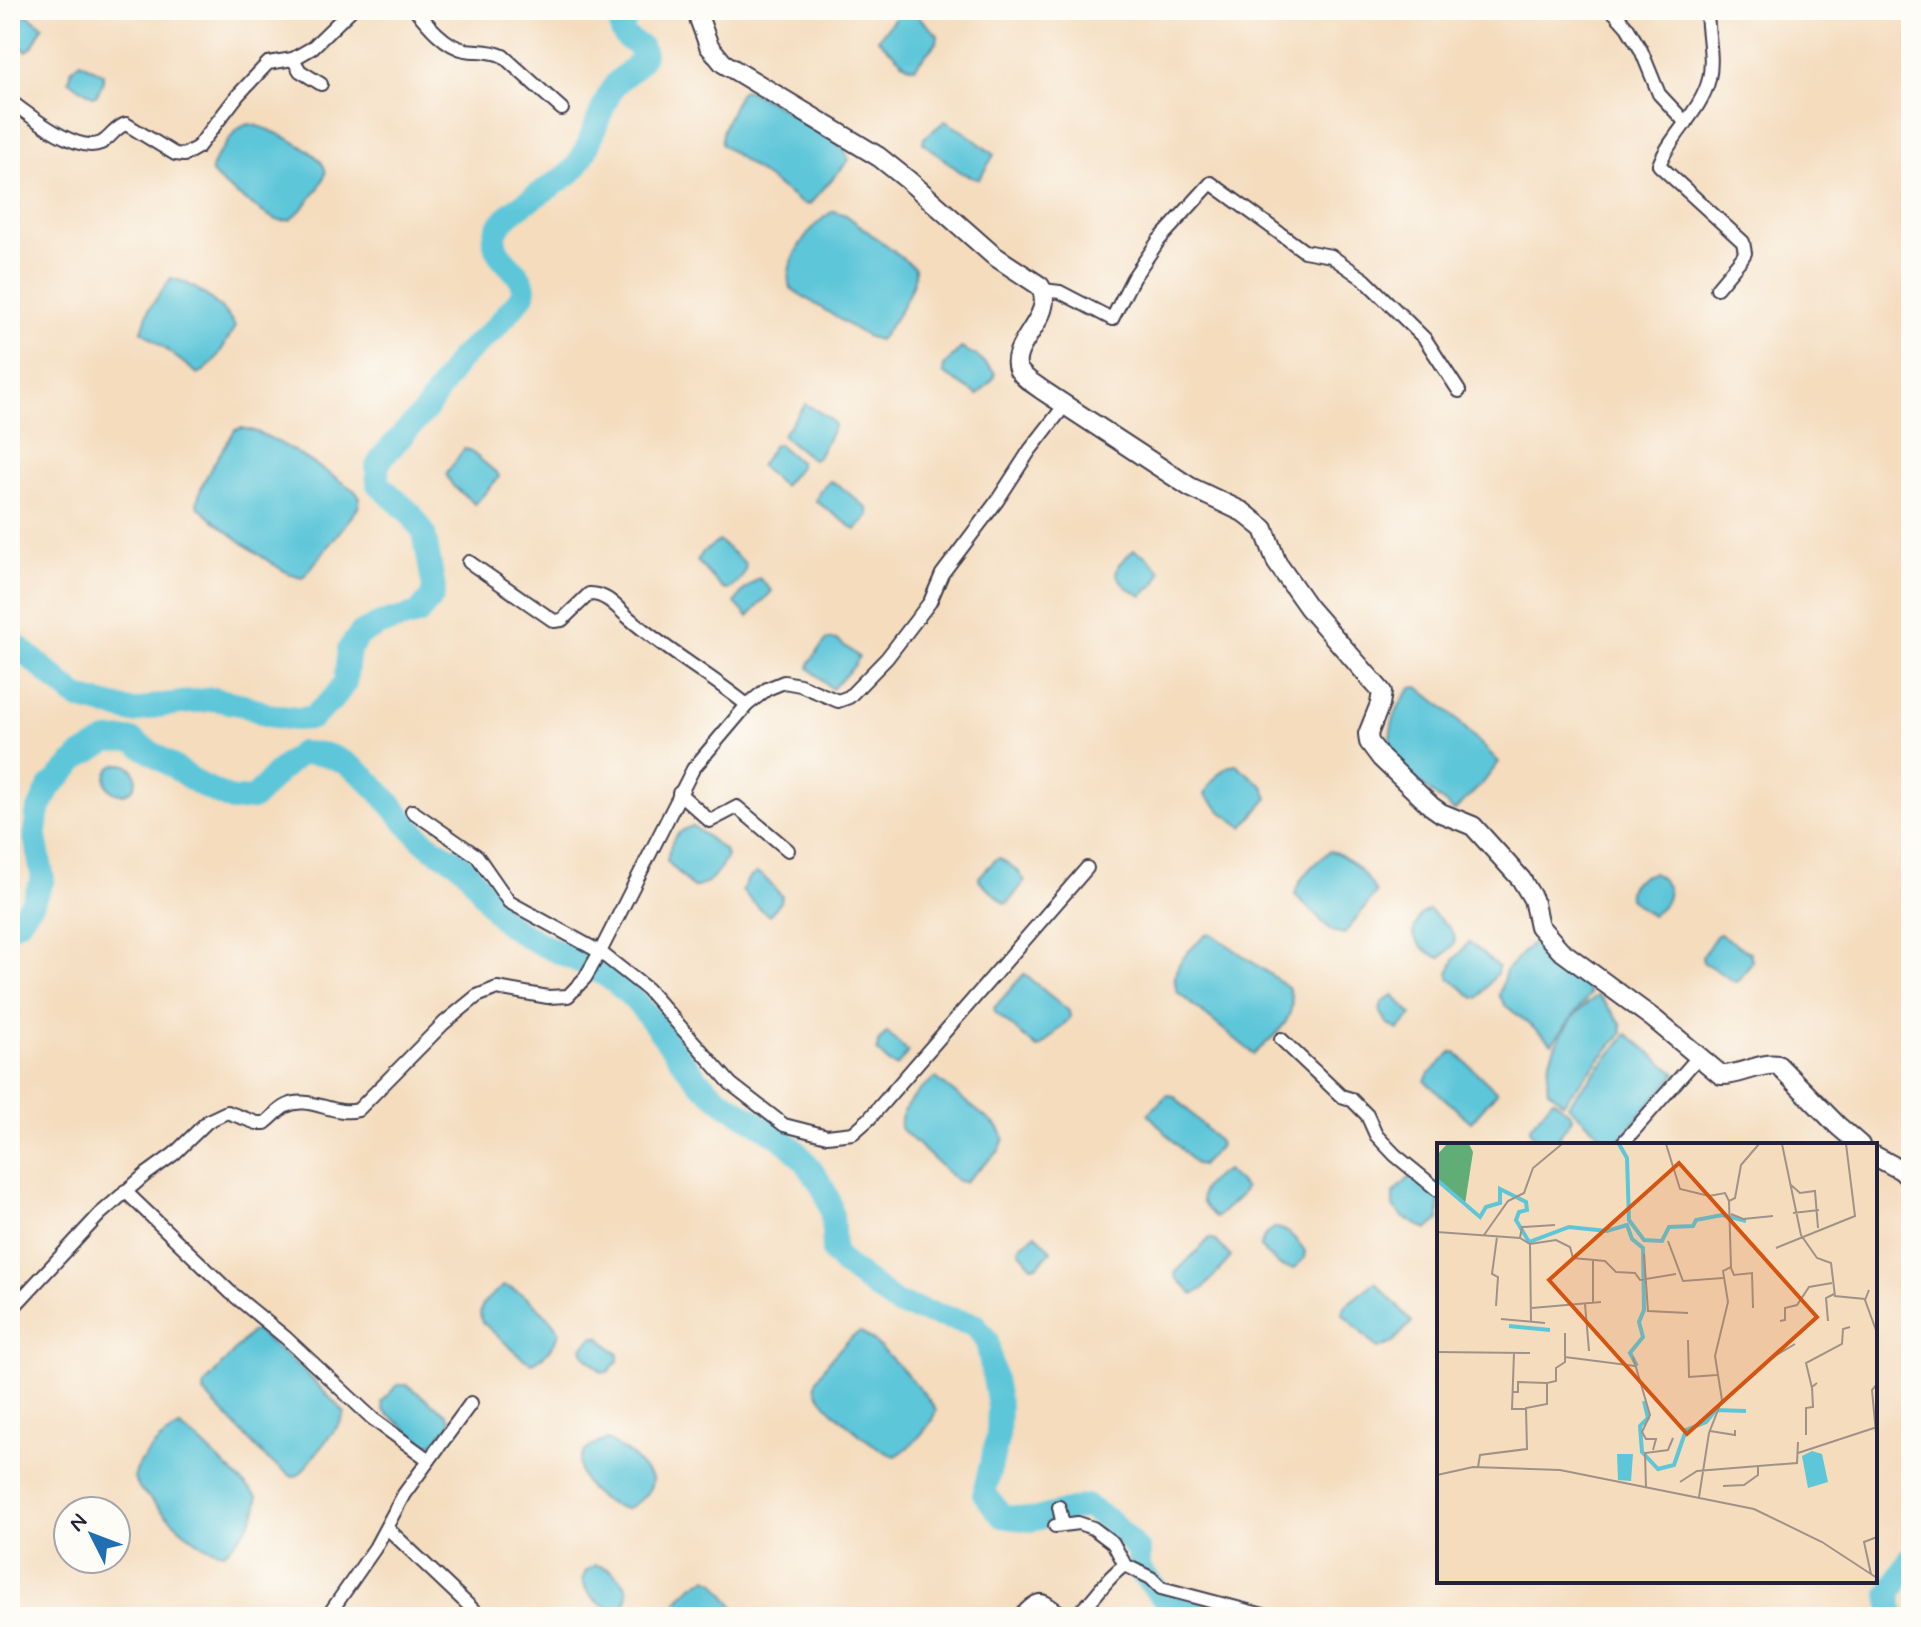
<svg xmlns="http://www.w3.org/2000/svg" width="1921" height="1627" font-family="Mynerve,sans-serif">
<rect width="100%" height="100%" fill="#fdfcf7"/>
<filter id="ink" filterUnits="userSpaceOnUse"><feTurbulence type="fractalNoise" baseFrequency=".0125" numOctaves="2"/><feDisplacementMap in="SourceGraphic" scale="16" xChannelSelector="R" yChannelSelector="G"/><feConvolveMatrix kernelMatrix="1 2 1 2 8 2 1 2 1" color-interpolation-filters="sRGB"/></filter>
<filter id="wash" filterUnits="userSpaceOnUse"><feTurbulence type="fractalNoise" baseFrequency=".006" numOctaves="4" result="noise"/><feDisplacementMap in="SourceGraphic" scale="32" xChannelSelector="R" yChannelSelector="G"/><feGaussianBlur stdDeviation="1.8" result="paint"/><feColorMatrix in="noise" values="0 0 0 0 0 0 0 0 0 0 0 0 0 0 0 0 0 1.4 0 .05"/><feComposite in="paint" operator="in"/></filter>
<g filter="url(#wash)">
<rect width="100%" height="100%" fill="#f4dcbd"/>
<g fill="#5dc6d9" stroke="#40748a" stroke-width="2">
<polygon points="11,10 20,10 43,26 32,47 27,51 10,42"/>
<polygon points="902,10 911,10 938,35 937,42 914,68 907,66 878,39"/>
<polygon points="80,62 103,74 103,83 96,96 93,96 69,81 71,70"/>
<path d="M744 90C762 95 824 131 839 144 845 149 847 154 849 160L809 205 801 203 721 144 723 129 740 92Z"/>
<polygon points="945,121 966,133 994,155 979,179 962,173 923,143 924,138"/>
<path d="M249 124C267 127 319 150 325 169 329 181 299 213 290 220 287 220 280 221 277 220 267 216 214 181 212 172 210 162 221 151 226 144 233 135 238 126 249 124Z"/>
<path d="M833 211 846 215 915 268C917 287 892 325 879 340L866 336 790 288C782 260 811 225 833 211Z"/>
<path d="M171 278C193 282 220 305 233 322L235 327C225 343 215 367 198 374L142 331 149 309Z"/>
<polygon points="961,348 977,356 995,373 993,379 978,395 943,373 944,366"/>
<polygon points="806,404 829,418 835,425 818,457 813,460 782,435"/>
<path d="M241 428C270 431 327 473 354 490L360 497 358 508 303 578C285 578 211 520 197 505 200 479 222 452 235 430Z"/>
<polygon points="778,444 799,462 800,466 783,486 760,466 774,445"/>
<polygon points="464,449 469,450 498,474 499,477 475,504 453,486 446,474"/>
<polygon points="830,481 840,486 868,509 869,515 856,530 816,501 819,492"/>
<path d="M719 541 745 563C748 574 736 585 728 590L723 589 697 561 703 552Z"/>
<polygon points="1134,550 1146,556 1161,571 1157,582 1142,596 1126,587 1116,574 1119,564"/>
<polygon points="759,578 772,591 748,617 735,603 742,592"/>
<polygon points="827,639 837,640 859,657 854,666 832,689 809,668 810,662"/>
<path d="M1418 687 1449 712 1499 762 1482 784 1454 811 1410 775 1390 749C1389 725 1396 705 1412 688Z"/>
<circle cx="121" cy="779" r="15"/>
<path d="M1236 764 1264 787 1268 798 1243 827 1223 813 1205 795C1209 783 1224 765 1236 764Z"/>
<path d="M693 826 724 850 727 856C721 869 707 889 692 887L667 861C670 843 674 831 693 826Z"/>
<path d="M1330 851C1347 854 1369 877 1376 893L1344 934 1332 931 1295 895C1298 877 1316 862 1330 851Z"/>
<polygon points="1000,858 1018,871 1025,881 1008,903 1004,903 980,881 979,877 995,860"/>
<polygon points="756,873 762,875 782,896 781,902 769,915 761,910 742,891 748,879"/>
<path d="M1654 873C1675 888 1672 902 1651 916L1629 898C1627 883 1640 875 1654 873Z"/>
<path d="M1429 910 1450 928 1455 939 1454 944 1441 958C1429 955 1417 944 1413 933L1420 915Z"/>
<path d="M1212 934 1288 987C1302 1016 1274 1036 1254 1054L1178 993C1166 969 1190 949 1206 935Z"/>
<polygon points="1720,934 1750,953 1752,961 1739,981 1735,982 1703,962 1702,957 1716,936"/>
<polygon points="1536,939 1585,982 1590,994 1552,1043 1505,1005 1499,995 1506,970"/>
<polygon points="1469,942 1498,967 1497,973 1478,998 1474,998 1450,978 1448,973 1454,960"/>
<polygon points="1024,974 1069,1011 1070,1018 1041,1047 1037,1048 996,1013 994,1008"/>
<polygon points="1393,995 1412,1015 1398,1030 1388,1024 1380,1011 1382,1003"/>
<path d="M1598 995 1621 1023 1622 1033 1563 1103 1548 1089C1543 1053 1570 1014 1598 995Z"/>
<polygon points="887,1032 908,1052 897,1066 890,1064 877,1051 878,1042"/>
<polygon points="1627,1034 1676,1074 1620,1139 1609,1143 1568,1105"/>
<polygon points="1452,1052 1456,1053 1497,1092 1471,1122 1425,1081 1428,1075"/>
<path d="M936 1078 999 1128 1004 1138 999 1151 965 1182 957 1181 900 1128C898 1111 921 1087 936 1078Z"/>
<polygon points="1167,1095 1174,1096 1219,1142 1220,1146 1201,1166 1195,1164 1148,1114"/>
<polygon points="1553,1099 1571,1114 1572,1119 1554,1142 1545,1145 1531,1133 1530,1127"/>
<path d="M1226 1170 1245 1188 1240 1196 1216 1218C1191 1197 1202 1184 1226 1170Z"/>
<polygon points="1411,1176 1439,1197 1439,1220 1427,1230 1404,1218 1393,1207 1393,1194"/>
<path d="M1274 1228C1287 1227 1298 1241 1305 1251L1304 1258 1294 1269 1280 1266 1260 1247 1265 1235Z"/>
<polygon points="1036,1234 1051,1251 1037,1266 1032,1266 1019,1251 1020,1247"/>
<polygon points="1210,1238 1215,1240 1231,1257 1203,1289 1193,1294 1177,1279 1175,1273"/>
<polygon points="1375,1282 1412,1322 1392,1343 1378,1349 1342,1313 1346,1305"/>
<path d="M504 1286C524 1291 549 1315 560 1332 554 1344 545 1359 531 1363L521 1357 482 1322C475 1305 491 1295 504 1286Z"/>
<polygon points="256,1331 302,1369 345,1413 340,1423 300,1474 293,1477 268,1460 204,1393 205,1384 251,1332"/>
<path d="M860 1332C876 1340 928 1394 936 1411 930 1428 912 1446 896 1456 877 1452 823 1407 816 1389 812 1376 848 1337 860 1332Z"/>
<polygon points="593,1337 599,1337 618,1354 618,1361 608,1372 602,1372 585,1356 582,1348"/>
<polygon points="397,1385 407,1385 445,1413 450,1419 449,1426 433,1444 425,1444 383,1410 382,1402"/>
<path d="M180 1427 199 1441 257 1496C261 1515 238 1540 224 1552 196 1550 160 1508 140 1489L134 1478C138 1459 162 1435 180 1427Z"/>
<path d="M608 1440 631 1455 652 1478C653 1492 638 1503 626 1509 589 1503 552 1454 608 1440Z"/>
<path d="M595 1565C614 1567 643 1592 618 1610 602 1608 586 1595 582 1580L586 1571Z"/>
<path d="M708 1578 715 1582 742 1617H672C673 1600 693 1583 708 1578Z"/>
</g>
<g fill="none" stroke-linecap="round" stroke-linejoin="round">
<g stroke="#5dc6d9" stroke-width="24">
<path d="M10 640 78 698 134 712 156 706 214 699 244 705 268 715 296 719 312 718 333 699 345 683 349 649 360 634 380 624 418 614 432 597 434 588 424 533 411 514 378 484 377 467 383 456 426 410 459 360 495 328 524 294C527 270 491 261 495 236 498 213 553 188 570 173 591 155 597 110 615 85 624 73 638 69 644 54L642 48C619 33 614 32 634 10"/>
<path d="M10 926 20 920 33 901 43 879 35 837 37 814 49 788 79 757 107 741 132 740 201 785 232 800 254 798 277 773 301 753C309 754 318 753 326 755 370 767 393 813 425 842 435 852 450 856 461 865 479 881 487 905 506 922 536 947 576 956 608 977 648 1005 667 1047 700 1082 730 1113 774 1125 802 1158 830 1192 835 1208 833 1252L846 1266 897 1304 975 1325 987 1341 999 1406 998 1436 984 1493 1002 1516 1032 1520 1086 1506 1111 1522 1139 1551V1570L1161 1595 1230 1617"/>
<polyline points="1893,1617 1889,1595 1911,1558"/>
</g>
</g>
</g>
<g filter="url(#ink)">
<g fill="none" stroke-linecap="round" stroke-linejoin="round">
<g stroke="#423e4e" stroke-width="16">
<g id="street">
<path d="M416 10C428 25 445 46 465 50 479 52 490 50 503 56L562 109"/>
<polyline points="1612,10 1627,27 1641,50 1659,94 1686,123"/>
<path d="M1707 10C1707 31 1714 58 1709 79 1701 112 1671 134 1659 165L1743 242 1745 253 1742 258 1717 288"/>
<polyline points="293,59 300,71 321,84"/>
<path d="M10 101C30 115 76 154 101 143 111 138 115 127 126 124L175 154 184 155 198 147 238 95 268 63 293 59 312 48 351 10"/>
<polyline points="1043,290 1060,292 1112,319 1133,278 1159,240 1211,183 1304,251 1331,256 1365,280 1425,339 1459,391"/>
<path d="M469 562 554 621 562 620 589 594C607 593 618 609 630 619 667 651 709 674 747 705"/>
<polyline points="679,793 710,821 737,807 788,850"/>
<polyline points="412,811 477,856 509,902 600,952 647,989 731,1084 784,1125 827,1136 853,1133 869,1119 1087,868"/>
<polyline points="1281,1039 1341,1096 1351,1099 1367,1115 1376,1135 1395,1155 1439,1191"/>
<polyline points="1621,1145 1699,1056"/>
<polyline points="125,1191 230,1292 286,1338 373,1419 429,1460"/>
<path d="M10 1311 100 1214 145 1175 174 1154 208 1121 227 1112 257 1123H265C272 1118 278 1110 286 1106 309 1094 334 1117 358 1110L444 1023 477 996 497 988 548 997 568 996 585 978 600 952 693 769 747 705 767 689 784 682 800 685 838 701 849 697 887 658 930 602 942 574 997 501 1030 450 1065 405"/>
<polyline points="1059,1507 1063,1525"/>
<polyline points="1055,1526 1078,1523 1093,1528 1113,1543 1125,1565 1151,1578 1161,1588 1271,1617"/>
<polyline points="387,1528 481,1617"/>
<polyline points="327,1617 375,1548 404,1494 471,1403"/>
<path d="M1019 1617C1045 1587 1043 1606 1069 1617"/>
<path d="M1071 1617C1093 1606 1104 1578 1125 1565"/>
</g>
</g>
<g stroke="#423e4e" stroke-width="22">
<g id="secondary">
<path d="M696 10 709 46 723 63 879 157 908 180 993 255 1040 286C1058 315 1008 345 1018 369 1023 378 1034 384 1042 390L1190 487 1243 512 1264 529 1277 563 1308 607 1382 692 1380 704 1368 734 1369 742 1381 758 1431 806 1441 813 1473 826 1521 879 1533 899 1539 926 1560 950 1654 1019 1721 1075C1740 1076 1759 1062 1778 1065L1837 1125 1860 1145"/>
<polyline points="1875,1156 1901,1170 1911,1180"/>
</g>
</g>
<use href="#street" stroke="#fff" stroke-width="12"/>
<use href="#secondary" stroke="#fff" stroke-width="18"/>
</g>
</g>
<g transform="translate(1437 1143)">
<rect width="440" height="440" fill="#f4dcbd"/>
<path d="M10 1H32L36 9 28 61 0 37V12Z" fill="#61ad78"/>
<path d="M375 308 385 311 391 339 371 345 365 313ZM180 311H196L194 338 181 337Z" fill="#5dc6d9"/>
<path fill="none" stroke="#5dc6d9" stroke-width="4" d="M182 1 190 15 192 77 207 97 225 98 232 84 256 83 259 77 285 72 309 78M0 37 43 74 49 64 63 60V46L89 59 90 67 82 69 79 77 92 99 132 84 170 88 190 82 195 96 206 105 207 167 202 179 206 194 193 210 200 223M72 183 113 187M207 258 211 275 203 283 205 309 221 326 237 322 249 287 269 279 279 267 309 268"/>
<path fill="none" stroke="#a09289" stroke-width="2" d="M229 1 243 46 272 53 288 50 292 58M345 1 364 92 380 115 394 120 398 153 428 156M354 42 363 50 378 48 381 85M356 70 382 67M294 71 306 76 336 73M0 89 83 95 93 101 119 97 133 104 136 115 168 118 179 129 198 130 203 137 239 131M47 92 71 58 87 50 96 25 125 1M83 95 85 84 118 82M231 98 246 138 286 135M93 101 94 179M339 105 418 73 409 1M207 111 211 168 251 170M156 116V160M294 125 297 132 315 130 316 165M432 147 428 157 440 190M148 161 152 208M59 163 61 134 55 131 60 94M95 165 164 159M64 176 108 180M343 178 348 177V165L360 162 372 144 395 140M391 178 389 155 397 151M251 197 252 234 280 232M0 209 93 210M77 210 75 266H89M128 214 198 223M196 214 213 272 205 289 209 296H219L216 307M336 214 358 201M440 241 435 247 440 301M375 245 369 220 405 201 406 186 413 184M75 249H81V239L110 240M273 288 298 292V287M369 292V265L376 264 375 244 380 240M361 310 440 284M41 324 43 312 90 306 89 265 110 261V240L119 238V225L128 219V190M0 332 36 324 123 327 317 366 385 399 440 435M243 339 260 328 360 320 361 299M286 343 307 342 321 332V322M209 344 208 310 231 307 236 295M262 354 272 290 285 257 278 213 291 159 286 128 294 124 292 58 298 55 304 22 322 1M434 431 427 399 440 394"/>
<path fill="#d45411" fill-opacity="0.15" stroke="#d45411" stroke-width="4" d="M242 20 380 174 250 291 112 137Z"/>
<rect width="440" height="440" fill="none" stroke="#22223b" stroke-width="4"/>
</g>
<rect width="1921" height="1627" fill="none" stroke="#fdfcf7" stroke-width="40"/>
<g transform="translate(92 1535) rotate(312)"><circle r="38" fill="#fdfcf7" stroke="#a5a5ac" stroke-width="2"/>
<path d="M0-6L14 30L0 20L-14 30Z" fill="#1f6fb2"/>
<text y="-12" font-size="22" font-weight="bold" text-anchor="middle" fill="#22223b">N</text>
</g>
</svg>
